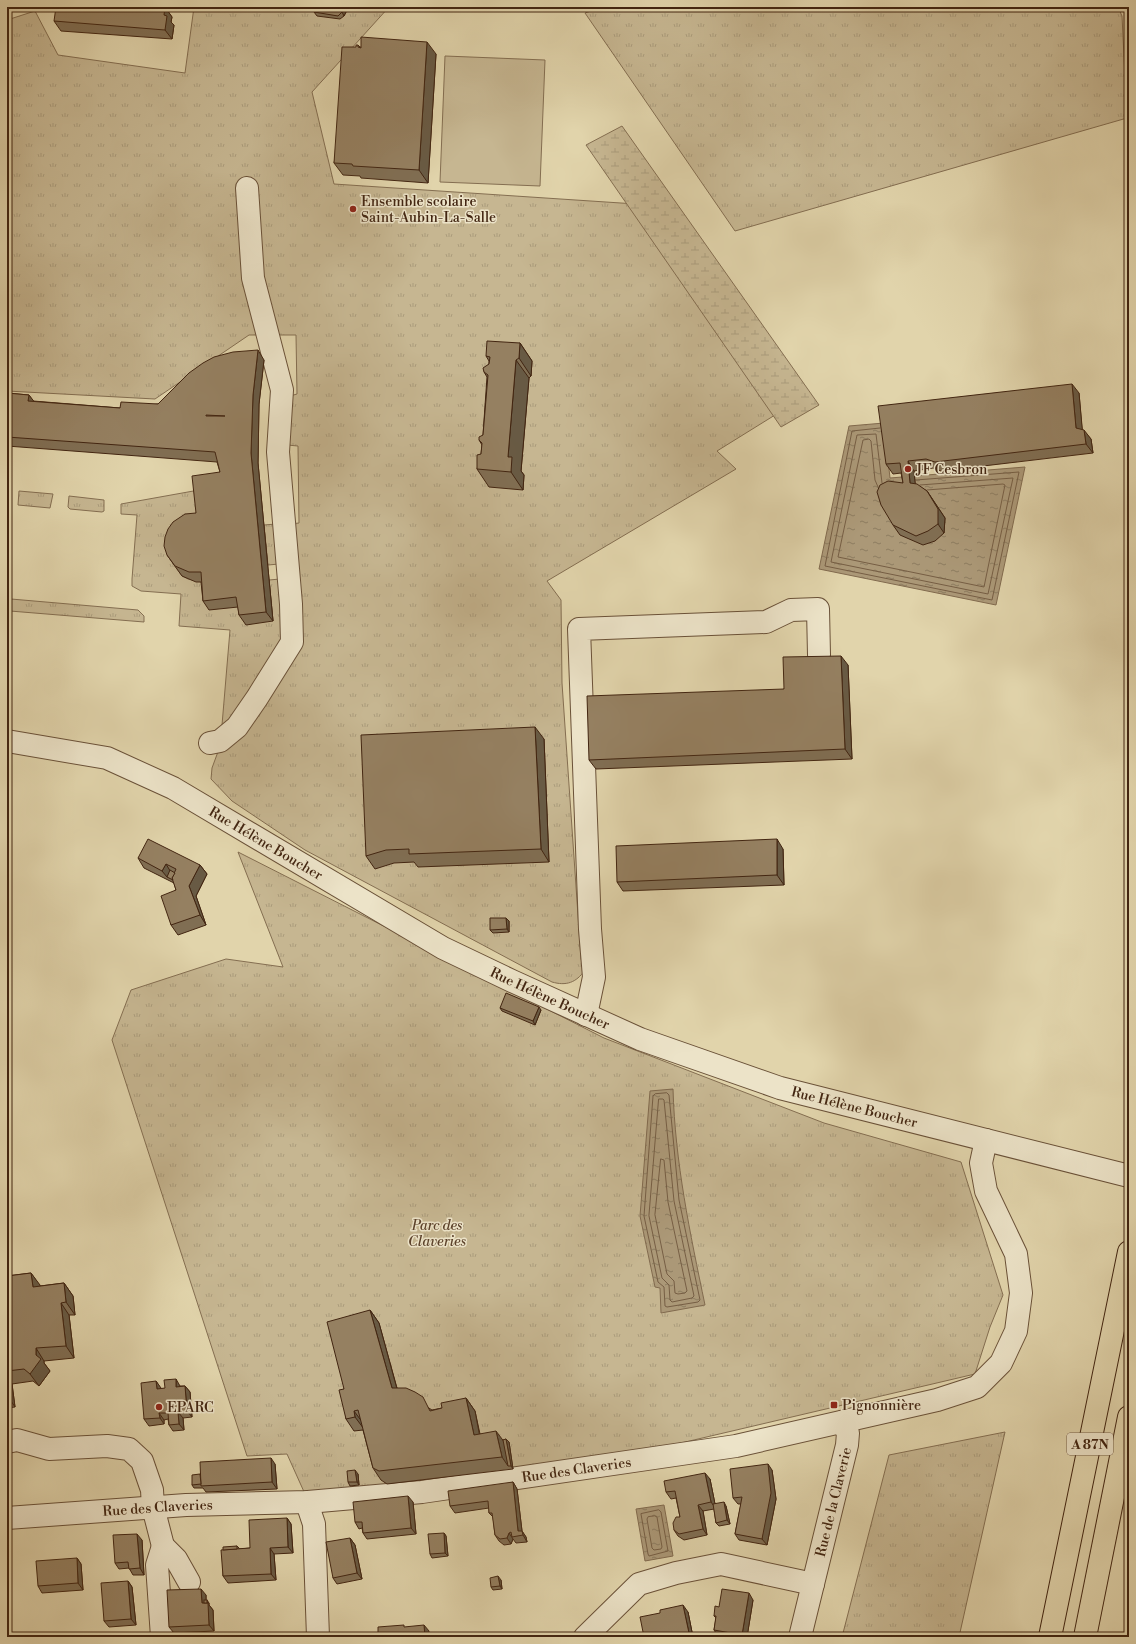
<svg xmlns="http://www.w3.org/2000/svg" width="1136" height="1644" font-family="'Libre Bodoni',serif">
<defs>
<pattern id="grass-tufts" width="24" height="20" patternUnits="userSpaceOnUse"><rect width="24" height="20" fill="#c6b691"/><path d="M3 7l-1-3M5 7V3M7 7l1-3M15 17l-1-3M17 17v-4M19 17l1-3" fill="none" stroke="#ab9c7c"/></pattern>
<pattern id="wetland-marsh" width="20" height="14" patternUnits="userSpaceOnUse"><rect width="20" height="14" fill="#c6b691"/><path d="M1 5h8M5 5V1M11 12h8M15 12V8" fill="none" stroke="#ab9c7c"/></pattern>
<pattern id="water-ripples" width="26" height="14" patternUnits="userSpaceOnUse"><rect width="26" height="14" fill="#ab9877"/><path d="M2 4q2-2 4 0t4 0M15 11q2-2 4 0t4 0" fill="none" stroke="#8d7c60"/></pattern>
</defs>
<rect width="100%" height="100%" fill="#e1d4ab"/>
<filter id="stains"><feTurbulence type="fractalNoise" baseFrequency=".005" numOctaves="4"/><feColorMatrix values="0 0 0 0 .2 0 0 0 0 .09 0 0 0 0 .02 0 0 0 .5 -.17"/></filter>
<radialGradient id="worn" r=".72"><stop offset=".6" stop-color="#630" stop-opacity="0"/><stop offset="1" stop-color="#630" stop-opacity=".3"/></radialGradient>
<g fill="url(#grass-tufts)" stroke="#846e51">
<path d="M194 7H389L312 92 334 184 636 204 775 415 717 451 736 469 547 581 561 600 562 683 581 959 585 970C576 983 566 986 552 982L305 850 232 801 211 779 212 768 219 749 299 645 290 524 299 523 298 446 287 445 290 396 297 394 296 335H249L155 399 7 391V20L35 11 58 55 185 73Z"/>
<polygon points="603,7 1118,7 1122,16 1127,118 735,231 585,13"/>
<polygon points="199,490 202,522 174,565 182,576 188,579 202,582 239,607 273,621 269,580 280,579 284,637 232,720 222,725 230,630 179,626 181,594 141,591 132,586 132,579 137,515 121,514 121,504"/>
<polygon points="19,491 53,494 50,508 18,505"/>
<polygon points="69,496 104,500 104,511 102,512 70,509 68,507"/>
<polygon points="276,524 279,564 268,565 264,525"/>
<polygon points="11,599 138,610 144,616 144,622 10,611"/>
<polygon points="238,852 604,1038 824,1123 961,1162 1003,1295 990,1327 975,1374 681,1443 423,1488 305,1494 287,1454 247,1456 112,1040 131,990 226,959 283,967"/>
<polygon points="1005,1432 959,1637 842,1637 889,1455"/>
</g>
<polygon fill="url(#wetland-marsh)" stroke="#846e51" points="622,126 819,405 781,427 586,145"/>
<polygon fill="#c6b691" stroke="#846e51" points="445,56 545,60 540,186 440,182"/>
<g fill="url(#water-ripples)" stroke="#816a4e">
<polygon points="884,423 890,478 1025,467 996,605 819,569 849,426"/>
<path d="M673 1089C675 1162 690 1233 705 1305L661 1313 660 1288 655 1287 640 1216 650 1091Z"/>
<polygon points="664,1505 673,1556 645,1561 636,1509"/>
</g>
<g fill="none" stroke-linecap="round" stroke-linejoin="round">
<g stroke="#765e44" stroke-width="1">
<polyline points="880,428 852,431 825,566 992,600 1019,472 916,480"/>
<polyline points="882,483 876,434 857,435 831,562 988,594 1013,478 920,485"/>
<polyline points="878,487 875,480 871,441 869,439 863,440 838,557 984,587 1005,485 1003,484 927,490"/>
<polygon points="667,1093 669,1095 679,1200 700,1300 698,1302 667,1307 665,1306 664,1287 658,1282 644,1216 653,1096 655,1094"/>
<polygon points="659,1099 663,1099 664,1100 674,1201 694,1296 692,1298 672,1302 670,1300 669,1285 662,1278 649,1216"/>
<polygon points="661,1159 664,1160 668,1202 687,1291 685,1293 678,1294 675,1293 674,1281 667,1274 655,1215"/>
<polygon points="659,1510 661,1512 668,1551 649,1556 648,1554 641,1514"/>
<polygon points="655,1516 657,1517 662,1547 661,1549 654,1550 652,1548 647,1519 648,1517"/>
</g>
<g stroke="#6a5138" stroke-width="24">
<g id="minor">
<path id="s1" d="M7 741 107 758 173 788 443 948 512 981 640 1039 780 1088 1129 1176"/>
<polyline points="210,743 220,741 237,727 257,698 292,642 291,604 278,452 282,390 253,278 247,188"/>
<polyline points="586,1015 594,977 590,929 579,629 766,622 791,610 818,609 819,655"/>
<polyline points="7,1442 17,1440 49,1449 107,1446 129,1449 142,1461 152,1490 153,1507 163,1546"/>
<polyline points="308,1502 309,1509 314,1524 318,1637"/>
<path id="s2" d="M7 1518 186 1505 308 1502 422 1492 736 1446 937 1400 977 1387 1001 1363 1016 1331 1021 1293 1016 1254 986 1191 981 1163 986 1140"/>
<polyline points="162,1637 157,1565 163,1546 176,1559 189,1582"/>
<polyline points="585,1637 639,1584 676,1573 721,1564 813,1584"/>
<path id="s3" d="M800 1637 847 1445 848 1433 842 1422"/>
</g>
</g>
<g stroke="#422511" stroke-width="24">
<g id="highway">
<polyline points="1050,1637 1129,1252"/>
<polyline points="1085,1637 1129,1417"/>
</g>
</g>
<use href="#minor" stroke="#ece3c8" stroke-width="22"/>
<use href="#highway" stroke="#e1d4ab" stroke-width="22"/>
</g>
<g fill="#806e53" stroke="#422511">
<polygon points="165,7 172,17 171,22 174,25 172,39 61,31 54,21"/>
<polygon points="314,12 346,12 344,16 340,19 317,16"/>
<polygon points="358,45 360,47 436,54 428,183 361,178 360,176 343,175 334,163 356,47"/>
<polygon points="520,343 532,361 531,376 529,378 521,471 524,475 523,490 489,487 477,469 481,454 482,445 479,440 483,435 487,377 484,372 489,364 489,361 486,356"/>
<polygon points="264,360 259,404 258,463 273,621 246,625 239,615 238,607 209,610 203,601 201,582 196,582 182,576 167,555 196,513 220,472 217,462 7,446 7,393 29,395 33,401 120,408 158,404"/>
<polygon points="1079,393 1082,429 1091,439 1093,453 941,471 933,468 914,471 915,484 927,491 945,518 944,533 935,541 923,545 900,535 893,525 903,483 901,473 893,474 886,464"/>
<polygon points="848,665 852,759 596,769 589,760 784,689"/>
<polygon points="544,739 549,862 418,867 414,862 394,863 375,869 366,856"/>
<polygon points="783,849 784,885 623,891 617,882"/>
<polygon points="138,858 200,865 207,874 196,896 206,925 178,935 171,925 176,890 174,883 144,868"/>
<polygon points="506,918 509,921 509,932 493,933 490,930"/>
<polygon points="500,1008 541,1010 535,1025 502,1011"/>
<polygon points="31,1273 40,1286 64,1283 73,1296 75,1315 69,1315 74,1358 44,1361 44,1363 50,1371 39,1386 33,1381 12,1384 15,1407 7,1408 7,1276"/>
<polygon points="370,1310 379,1323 397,1388 432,1410 442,1408 466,1398 475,1411 480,1434 503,1440 506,1439 509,1442 513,1469 387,1484 381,1480 373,1468 363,1430 354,1431 346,1419 344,1389"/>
<polygon points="156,1381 161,1389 180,1386 185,1386 190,1392 192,1417 183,1418 184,1430 173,1431 169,1425 168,1419 164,1420 164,1424 149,1426 144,1419"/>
<polygon points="275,1464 277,1489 206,1492 203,1488 194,1488 192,1485 200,1474"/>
<polygon points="772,1470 776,1499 767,1545 739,1540 735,1534 741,1504 738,1504 733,1498"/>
<polygon points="358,1474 359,1485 350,1486 348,1482"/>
<polygon points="710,1479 715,1504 726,1506 730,1524 719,1526 716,1523 714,1509 703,1511 707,1535 684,1540 678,1536 674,1530 680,1517 676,1498 671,1499 666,1492"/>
<polygon points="513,1482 517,1489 522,1531 526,1537 527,1542 516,1543 513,1539 511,1544 504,1545 499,1541 495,1535 493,1517 489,1513 489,1508 455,1513 450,1506"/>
<polygon points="413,1502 416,1534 367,1539 363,1533 362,1528 359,1529 355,1522"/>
<polygon points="287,1518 291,1524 293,1553 274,1554 276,1580 228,1583 223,1576 223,1550 237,1546 240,1549 250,1548"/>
<polygon points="444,1533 446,1536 448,1556 432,1558 430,1554"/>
<polygon points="350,1538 355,1545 362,1579 337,1584 333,1578"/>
<polygon points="142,1540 144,1575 133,1575 129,1568 119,1569 115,1563"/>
<polygon points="77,1558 81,1564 83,1590 42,1593 38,1586"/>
<polygon points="501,1580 502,1589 493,1590 491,1587"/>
<polygon points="128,1581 132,1587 136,1625 109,1627 104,1621"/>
<polygon points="206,1595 206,1600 209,1603 209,1605 213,1610 214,1631 174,1633 169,1627"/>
<polygon points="753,1600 747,1637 718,1636 714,1630 716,1618 714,1616 719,1607"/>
<polygon points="688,1612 693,1637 644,1637"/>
</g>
<g fill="#685a44" stroke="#422511">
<polygon points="158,7 165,7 172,17 171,22 174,25 172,39 165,30"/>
<polygon points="344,7 345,7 346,12 344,16 342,12"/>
<polygon points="427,42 436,54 428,183 419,170"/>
<polygon points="520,343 532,361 531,376 519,358"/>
<polygon points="258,350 264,360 259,404 258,463 273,621 266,612 251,453 253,395"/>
<polygon points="516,360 529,378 521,471 524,475 523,490 511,472 508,457"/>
<polygon points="1072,384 1079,393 1083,437 1076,428"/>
<polygon points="29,395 36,404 28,401"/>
<polygon points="1084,430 1091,439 1093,453 1086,444"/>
<polygon points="908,461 914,471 916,492 910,483"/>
<polygon points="927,491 945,518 944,533 938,524"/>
<polygon points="841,656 848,665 852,759 845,749"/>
<polygon points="535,727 544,739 549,862 541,849"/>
<polygon points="777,839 783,849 784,885 777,875"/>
<polygon points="166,864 172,874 167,877 162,871"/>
<polygon points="200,865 207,874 196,896 206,925 200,915 189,886"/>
<polygon points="506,918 509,921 509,932 507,929"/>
<polygon points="539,1007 541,1010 535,1025 533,1021"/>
<polygon points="31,1273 40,1285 42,1299 33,1287"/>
<polygon points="64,1283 73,1296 75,1315 66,1302"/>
<polygon points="61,1303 69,1315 74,1358 66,1346"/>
<polygon points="370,1310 379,1323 400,1400 392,1388"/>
<polygon points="36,1348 44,1361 44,1363 50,1371 39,1386 30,1374 36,1355"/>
<polygon points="7,1376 12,1384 15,1407 7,1395"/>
<polygon points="176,1379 180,1386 180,1393 176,1387"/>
<polygon points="156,1381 161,1388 162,1395 157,1389"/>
<polygon points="185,1386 190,1392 192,1417 187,1411"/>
<polygon points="466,1398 475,1411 482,1448 474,1435"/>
<polygon points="354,1411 363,1423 364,1429 355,1417"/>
<polygon points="178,1412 183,1418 184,1430 179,1424"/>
<polygon points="159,1413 164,1420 164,1424 160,1418"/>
<polygon points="496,1431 505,1443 508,1466 502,1457"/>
<polygon points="506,1439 509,1442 513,1469 511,1466"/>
<polygon points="271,1458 275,1464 277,1489 272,1482"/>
<polygon points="768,1464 772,1470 776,1499 767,1545 762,1539"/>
<polygon points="355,1470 358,1474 359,1485 357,1482"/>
<polygon points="705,1473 710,1479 716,1509 711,1502"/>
<polygon points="513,1482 517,1489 522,1531 526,1537 527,1542 523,1535 518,1531"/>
<polygon points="408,1496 413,1502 416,1534 411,1528"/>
<polygon points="724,1502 726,1506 730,1524 727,1520"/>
<polygon points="698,1505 703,1511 707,1535 703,1529"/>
<polygon points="287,1518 291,1524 293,1553 288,1547"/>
<polygon points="444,1533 446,1536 448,1556 445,1553"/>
<polygon points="509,1533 513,1539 511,1544 507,1538"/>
<polygon points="137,1534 142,1540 144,1575 140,1568"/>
<polygon points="350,1538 355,1545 362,1579 357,1573"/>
<polygon points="270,1548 274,1554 276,1580 271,1574"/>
<polygon points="77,1558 81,1564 83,1590 78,1583"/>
<polygon points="498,1576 501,1580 502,1589 500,1586"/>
<polygon points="128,1581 132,1587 136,1625 131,1619"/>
<polygon points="201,1589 206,1595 206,1607 202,1603"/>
<polygon points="749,1593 753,1600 747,1637 744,1637 742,1635"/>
<polygon points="207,1600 209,1603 209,1605 213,1610 214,1631 209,1625"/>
<polygon points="683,1605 688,1612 693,1637 692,1637 689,1633"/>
<polygon points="424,1625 429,1631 429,1637 425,1637"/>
</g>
<g fill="#958061" stroke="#422511" fill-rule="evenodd">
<polygon points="56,7 165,7 164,15 167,16 165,30 54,21"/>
<polygon points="315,7 344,7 344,9 342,12 338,16 314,12"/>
<polygon points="361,37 427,42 419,170 353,166 352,164 334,163 342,47 356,47 356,45 358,45 358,47 361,48"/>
<polygon points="487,341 520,343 519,358 516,360 508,457 512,457 511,472 477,469 477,455 481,454 482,443 479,440 479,437 483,435 488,375 484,372 483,368 489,364 490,357 486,356"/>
<path d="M258 350 253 395 251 453 266 612 239 615 236 597 203 601 201 572H189L175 566 167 555 164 546 165 537 168 529 173 522 185 514 196 513 192 476 220 472 215 452 7 437V393L29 395 28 401 120 408 121 402 158 404 189 373 203 363 214 357 233 352ZM206 415 225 416H206Z"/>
<polygon points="1072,384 1076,428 1084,430 1086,444 935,462 926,459 908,461 910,483 917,484 927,491 938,509 938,524 928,531 916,536 893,525 881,505 877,492 880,485 888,481 903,483 900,463 886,464 878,406"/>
<polygon points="841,656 845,749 589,760 587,696 784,689 783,657"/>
<polygon points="535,727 541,849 409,854 409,849 386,850 366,856 361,735"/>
<polygon points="148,839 200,865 189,886 200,915 171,925 161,896 176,890 172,878 176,869 166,864 162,871 138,858"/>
<polygon points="777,839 777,875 617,882 616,846"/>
<polygon points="170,870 175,873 172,878 173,880 167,877"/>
<polygon points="490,918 506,918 507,929 490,930"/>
<polygon points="506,993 539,1007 533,1021 500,1008"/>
<polygon points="31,1273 33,1287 64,1283 66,1302 61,1303 66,1346 36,1348 36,1355 41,1359 30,1374 24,1369 7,1371 7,1276"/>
<polygon points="370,1310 392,1388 406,1388 415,1392 423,1397 430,1411 442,1408 441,1403 466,1398 474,1435 496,1431 502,1457 379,1471 373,1468 358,1410 354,1411 355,1417 346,1419 339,1390 344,1389 327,1322"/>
<polygon points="176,1379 176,1387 185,1386 187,1411 178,1412 179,1424 169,1425 168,1413 159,1413 160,1418 144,1419 141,1383 156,1381 157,1389 165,1388 164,1380"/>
<polygon points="506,1439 511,1466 508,1466 503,1440"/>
<polygon points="271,1458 272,1482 201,1486 200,1462"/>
<polygon points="768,1464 771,1493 762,1539 735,1534 742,1497 733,1498 730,1469"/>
<polygon points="355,1470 357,1482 348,1482 347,1471"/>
<polygon points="705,1473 711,1502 698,1505 703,1529 679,1534 674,1530 673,1523 676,1517 680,1517 675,1491 666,1492 664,1481"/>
<polygon points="200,1474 201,1484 192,1485 192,1475"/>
<polygon points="513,1482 518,1531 522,1531 523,1535 512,1537 511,1532 509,1533 507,1538 500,1539 495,1535 492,1513 489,1513 488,1501 450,1506 448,1491"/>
<polygon points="408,1496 411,1528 363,1533 362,1522 355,1522 353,1502"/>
<polygon points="724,1502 727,1520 716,1523 713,1504"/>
<polygon points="287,1518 288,1547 270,1548 271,1574 223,1576 221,1550 250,1548 249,1520"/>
<polygon points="444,1533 445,1553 430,1554 428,1534"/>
<polygon points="137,1534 140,1568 129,1569 128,1562 115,1563 113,1535"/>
<polygon points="350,1538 357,1573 333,1578 326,1542"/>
<polygon points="237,1546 237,1549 223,1550 223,1547"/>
<polygon points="77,1558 78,1583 38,1586 36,1561"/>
<polygon points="498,1576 500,1586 491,1587 490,1578"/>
<polygon points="128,1581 131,1619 104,1621 101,1583"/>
<polygon points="201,1589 202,1603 208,1603 209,1625 169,1627 167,1590"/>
<polygon points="722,1589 749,1593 742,1635 714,1630 716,1616 714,1616 715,1606 719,1607"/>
<rect x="204" y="1600" width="3" height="3"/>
<polygon points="683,1605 689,1633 665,1637 644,1637 640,1617 660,1613 660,1610"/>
<polygon points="404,1625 404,1627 424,1625 425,1637 370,1637 378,1636 378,1627"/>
</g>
<g fill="#8f2418" stroke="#ece3c8" stroke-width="1.5">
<circle cx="353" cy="209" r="4"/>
<circle cx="908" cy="469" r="4"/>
<rect x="830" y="1401" width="8" height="8" rx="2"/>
<circle cx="159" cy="1407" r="4"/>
</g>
<g text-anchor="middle" stroke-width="3" stroke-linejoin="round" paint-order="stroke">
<rect fill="#ece3c8" stroke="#755e48" stroke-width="1" x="1067" y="1433" width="46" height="22" rx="3"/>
<g font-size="13" font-weight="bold" fill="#422511">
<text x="1090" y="1449">A 87N</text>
</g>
<g font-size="14" fill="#422511" stroke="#ece3c8" text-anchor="start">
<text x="361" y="206">Ensemble scolaire<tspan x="361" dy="16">Saint-Aubin-La-Salle</tspan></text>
<text x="916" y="474">JF Cesbron</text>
<text x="842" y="1410">Pignonnière</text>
<text x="167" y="1412">EPARC</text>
</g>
<g font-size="14" fill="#422511" stroke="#ece3c8">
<text dy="5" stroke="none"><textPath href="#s1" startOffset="282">Rue Hélène Boucher</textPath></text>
<text dy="5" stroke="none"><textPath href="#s1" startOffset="606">Rue Hélène Boucher</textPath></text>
<text dy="5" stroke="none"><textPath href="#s1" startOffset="930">Rue Hélène Boucher</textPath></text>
<text dy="5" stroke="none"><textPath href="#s2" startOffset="572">Rue des Claveries</textPath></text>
<text dy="5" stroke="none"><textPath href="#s3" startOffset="139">Rue de la Claverie</textPath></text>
<text dy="5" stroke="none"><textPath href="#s2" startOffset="151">Rue des Claveries</textPath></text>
</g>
<g font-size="14" font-style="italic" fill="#5c422b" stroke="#ece3c8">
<text x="437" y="1230">Parc des<tspan x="437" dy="16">Claveries</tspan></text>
</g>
</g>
<rect width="1136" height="1644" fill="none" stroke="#e1d4ab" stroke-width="24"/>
<rect x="8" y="8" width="1120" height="1628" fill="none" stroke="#422511" stroke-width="2"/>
<rect x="12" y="12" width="1112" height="1620" fill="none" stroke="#422511"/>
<rect width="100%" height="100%" filter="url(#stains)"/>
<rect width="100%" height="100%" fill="url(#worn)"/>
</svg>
